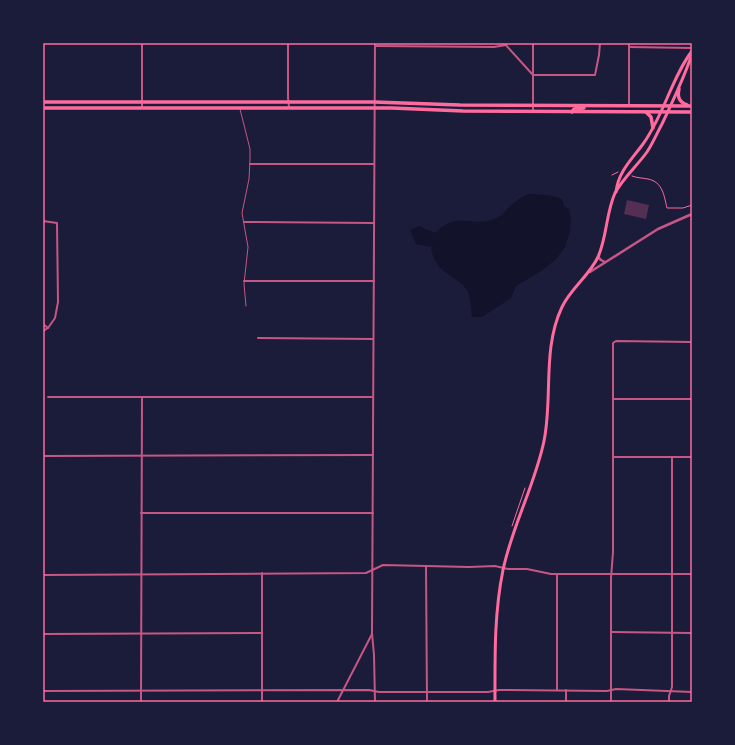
<svg xmlns="http://www.w3.org/2000/svg" width="735" height="745" font-family="'PT Sans Narrow',sans-serif">
<rect width="100%" height="100%" fill="#1b1b3a"/>
<path fill="#12122b" d="M529 194C541 195 551 194 562 199L564 206 569 209 571 220 570 231 565 247 557 258 543 270 516 286 511 298 482 317H472C471 310 471 302 469 295 463 275 435 278 431 247L416 244 410 230 419 226 435 233C457 210 470 228 494 219 500 217 504 213 508 208 514 202 521 197 529 194Z"/>
<polygon fill="#542f53" points="627,200 649,205 646,219 624,214"/>
<g fill="none" stroke-linecap="round" stroke-linejoin="round">
<g stroke="#ff6b9d" stroke-width="1">
<polyline points="612,175 618,172"/>
<path d="M632 176C637 178 643 178 648 179 663 182 664 196 667 208H683L692 205"/>
<polyline points="512,526 525,488"/>
</g>
<polyline stroke="#c65784" stroke-width="1" points="240,109 250,149 250,160 249,179 242,213 248,247 244,284 246,306"/>
<g stroke="#c65784" stroke-width="2">
<polyline points="288,43 288,98 289,107"/>
<polyline points="504,43 533,75 595,75 599,55 600,43"/>
<polyline points="375,46 494,47 506,45"/>
<polyline points="629,47 692,48"/>
<polyline points="629,105 629,43"/>
<polyline points="142,108 142,43"/>
<polyline points="533,111 533,43"/>
<polyline points="250,164 374,164"/>
<polyline points="43,221 57,223 58,302 55,318 48,328 43,331"/>
<polyline points="244,222 374,223"/>
<polyline points="244,281 374,281"/>
<polyline points="43,324 48,328"/>
<polyline points="258,338 373,339"/>
<polyline points="48,397 373,397"/>
<polyline points="613,399 692,399"/>
<polyline points="43,456 373,455"/>
<polyline points="613,457 692,457"/>
<polyline points="141,513 373,513"/>
<polyline points="426,566 427,702"/>
<polyline points="262,573 262,702"/>
<polyline points="557,574 557,690"/>
<polyline points="43,575 366,573 383,565 469,567 495,566 508,569 527,569 551,574 692,574"/>
<polyline points="611,632 692,633"/>
<polyline points="43,634 262,633"/>
<polyline points="566,690 566,702"/>
<polyline points="43,691 369,690 379,692 488,692 499,690 607,691 616,689 692,692"/>
<polyline points="141,702 142,397"/>
<polyline points="337,702 372,634"/>
<polyline points="375,702 374,655 372,633 375,43"/>
<polyline points="611,702 611,578 613,552 613,343 616,341 692,342"/>
<polyline points="669,702 669,696 672,687 672,457"/>
</g>
<g stroke="#c65784" stroke-width="2.5">
<polyline points="598,257 601,260 605,262"/>
<polyline points="590,272 658,229 692,214"/>
</g>
<g stroke="#ff6b9d" stroke-width="3">
<path d="M616 192C618 172 632 159 643 144 664 115 671 79 692 51"/>
<path d="M495 702C495 658 494 614 503 570 512 526 535 485 544 441 553 397 542 349 562 307 571 288 589 276 598 257 607 237 606 213 615 193 623 178 637 166 647 152 653 143 657 133 662 124 673 101 684 78 692 54"/>
</g>
<g stroke="#ff6b9d" stroke-width="3.5">
<path d="M679 89C677 97 679 102 687 105"/>
<polyline points="43,102 374,102 460,105 692,106"/>
<polyline points="43,108 392,108 463,111 692,112"/>
<polyline points="572,112 574,109 584,108"/>
<polyline points="646,112 651,117 653,128"/>
</g>
</g>
<rect width="735" height="745" fill="none" stroke="#1b1b3a" stroke-width="88"/>
<rect x="44" y="44" width="647" height="657" fill="none" stroke="#ff6b9d" stroke-width="1.5"/>
</svg>
